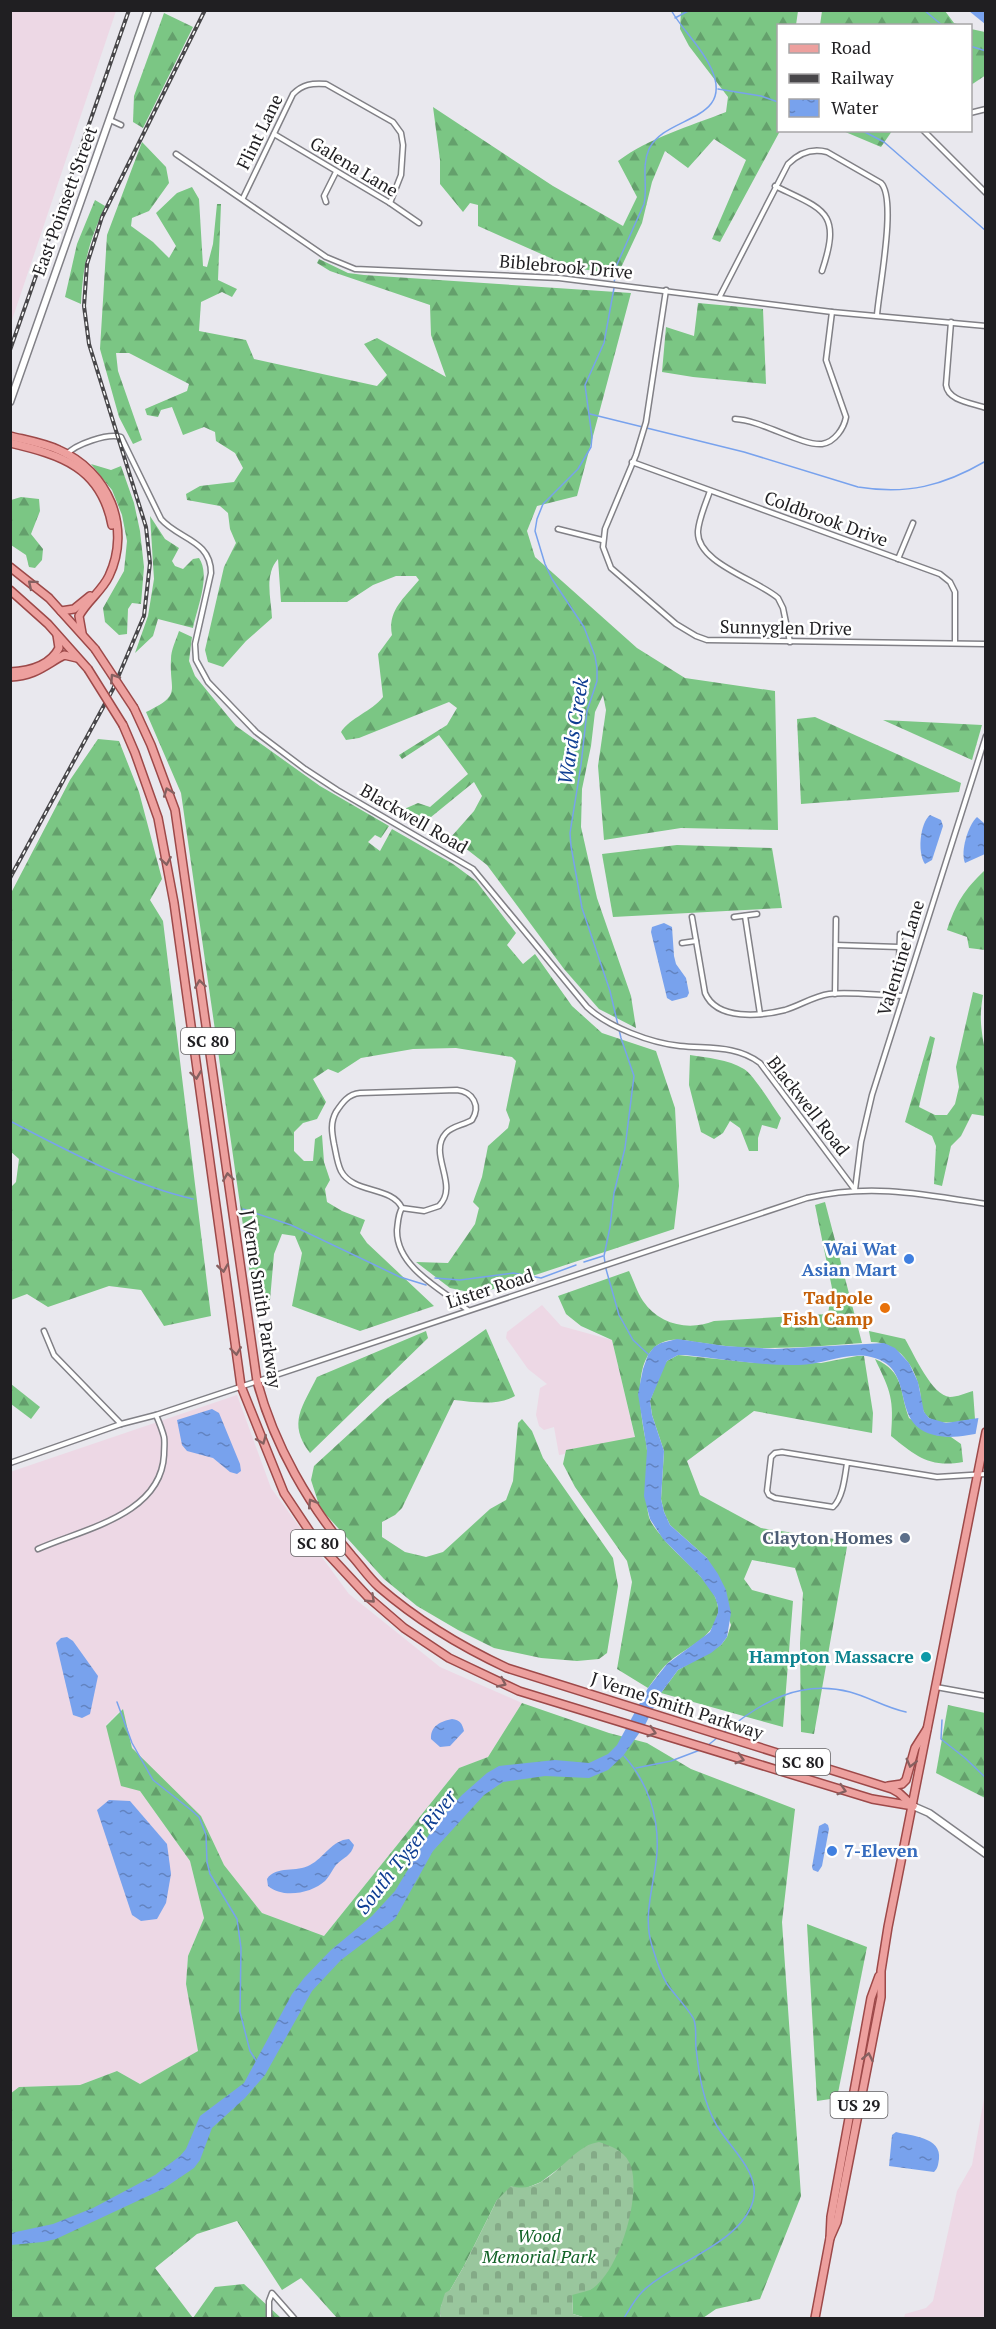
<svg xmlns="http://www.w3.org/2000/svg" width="996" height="2329" font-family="'PT Serif',serif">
<defs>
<pattern id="forest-firs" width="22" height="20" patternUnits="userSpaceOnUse" patternTransform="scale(1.5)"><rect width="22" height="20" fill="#7bc684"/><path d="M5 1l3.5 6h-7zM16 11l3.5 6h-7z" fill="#64a06c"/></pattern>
<pattern id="cemetery-stones" width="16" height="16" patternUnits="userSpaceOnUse" patternTransform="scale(1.5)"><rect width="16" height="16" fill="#99c69d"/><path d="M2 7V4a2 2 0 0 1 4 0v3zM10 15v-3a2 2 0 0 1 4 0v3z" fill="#84aa87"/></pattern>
<pattern id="water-ripples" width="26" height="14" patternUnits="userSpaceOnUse" patternTransform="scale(1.5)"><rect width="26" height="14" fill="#78a2ed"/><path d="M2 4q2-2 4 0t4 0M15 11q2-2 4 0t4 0" fill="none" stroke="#6283c0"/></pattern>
</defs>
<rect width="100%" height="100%" fill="#e9e8ee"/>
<g fill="#edd8e5">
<polygon points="11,10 116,11 11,323 10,11"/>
<polygon points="542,1305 561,1326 612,1340 635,1438 566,1450 565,1454 559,1455 554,1427 544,1430 539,1426 536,1415 540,1388 547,1384 528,1369 506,1338 507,1332"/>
<polygon points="237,1395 271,1488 349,1594 440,1667 522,1703 488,1757 459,1768 324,1936 262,1913 224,1865 201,1816 132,1748 122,1709 106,1725 140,1791 190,1861 204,1918 188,1956 186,1984 198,2051 140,2084 117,2071 80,2085 19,2087 11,2094 10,1472"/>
<polygon points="985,2093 985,2318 904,2318 905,2314 926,2308 933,2301 957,2191 972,2165"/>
</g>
<g fill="url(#forest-firs)">
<path d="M681 11H798L796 25 778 26 780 131 720 242 712 239 746 160 714 139 688 168 665 151 652 182 642 223 618 274 573 268 478 226V205L470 203 463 212 440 184V160L433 107 553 186 623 226 637 197 618 161C651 137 688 127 726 112L728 97 689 46 680 29Z"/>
<polygon points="822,11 945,11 954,23 960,25 820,25"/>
<polygon points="164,13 193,27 143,128 133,122 134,96"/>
<polygon points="971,29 985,32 986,75 971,85"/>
<polygon points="843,131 892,130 892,131 881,147"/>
<path d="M142 142 166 167 169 183 149 211 132 218 131 226 153 242 169 258 176 246 156 213 177 193 192 187 199 199 203 266 207 267 213 244 217 204H221L218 280 237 289 232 297 222 292 201 302 199 331 246 340 254 359 377 386 387 375 364 344 377 338 446 377 431 335 430 305 330 271 317 263 319 259 348 273 364 275 631 293 577 496 537 506 527 531 535 557 637 648 685 678 775 691 778 830 681 828 604 840 598 766 606 710 603 695 595 712 591 746 582 789 581 827 597 898 631 996 636 1028 599 1009 564 969 487 865 451 837 474 811 482 796 474 782 420 826 402 810 418 803 430 807 468 774 439 735 402 759 399 755 447 725 457 708 449 702 359 738 346 740 341 732C351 717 371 712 383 697L378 654 392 635C387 611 405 597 419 580L416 576H396L373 585 347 602H281L278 559C264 575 271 598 272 618L246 641 223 667 208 662 205 650 224 567 236 543 230 529 228 513 220 506 187 500 186 494 200 486 234 482 243 468 235 453 216 441 215 432 204 427 183 435 172 407 161 410 158 417 147 415 145 409 187 391 189 384 129 353H116L118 371 142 440 133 444 119 417 100 349 107 235Z"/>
<path d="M95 200 105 206C89 243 83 262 81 304L65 297 77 244Z"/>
<polygon points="698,303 763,309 766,384 693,377 662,372 666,327 694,336"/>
<polygon points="91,464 111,470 121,466 134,503 140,531 144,567 141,604 132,603 128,609 127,634 119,635 105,622 103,608 124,571 127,541 122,515 112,490"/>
<polygon points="21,497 39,499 40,511 31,534 43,549 42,560 35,568 29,567 26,555 11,545 11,500"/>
<path d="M150 516 165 539 179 548 172 561 175 566 183 569 193 559 199 558C211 576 197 608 193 628L158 619 153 636 135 653 148 616 154 579Z"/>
<path d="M179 631 192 637 189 661 195 676 236 726 320 786 389 826 381 838 375 835 368 842 380 851 392 829 453 864 476 881 516 933 507 945 523 964 535 954 572 1006 602 1033 656 1051 675 1108 679 1186 674 1229 478 1294 450 1288 416 1262 448 1263 475 1224 479 1208 473 1202 482 1177 488 1146 508 1128 510 1120 506 1110 516 1061 512 1057 456 1048 413 1049 361 1058 338 1073 328 1069 313 1079 326 1102 317 1119 303 1123 294 1132V1151L304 1161H313L315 1139 322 1135 324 1162 330 1180 325 1189 327 1202 342 1211 365 1220 360 1233 367 1243 434 1306 360 1331 292 1306 302 1253 295 1236 282 1234 274 1254 270 1300 254 1302 181 793 146 712C183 694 169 692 171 659 171 650 176 640 179 631Z"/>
<polygon points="815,717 961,783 959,792 801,804 797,719"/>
<polygon points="883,720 982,725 972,760"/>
<polygon points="98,739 119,741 139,792 162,879 150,900 163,921 211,1316 164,1326 141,1290 109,1286 48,1307 27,1294 11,1300 11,1187 16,1182 19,1159 10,1151 11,893 70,780"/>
<polygon points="677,845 772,848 782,908 613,917 602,854"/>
<path d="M985 870V950L969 948 967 937 947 930C956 903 964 890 985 870Z"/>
<path d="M973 992 983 995C979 1018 981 1028 985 1051 989 1069 986 1096 985 1116L972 1114 961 1136 951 1146 942 1186 934 1184 936 1146 932 1136 905 1122 930 1036 935 1038 919 1107 935 1115H947L955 1104 959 1087 956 1067Z"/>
<path d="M690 1055C707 1058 728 1059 744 1069 754 1075 773 1107 781 1118L777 1129 762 1125 758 1138V1151H749L740 1128 730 1121 723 1133 714 1139 701 1132 689 1085Z"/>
<path d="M825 1202 862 1343C809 1347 756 1352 703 1343 687 1341 669 1335 655 1347 632 1366 641 1417 646 1442 650 1463 643 1502 650 1520 653 1526 659 1533 663 1538 678 1558 722 1587 718 1613 713 1640 685 1647 668 1663 660 1670 654 1680 648 1688L617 1669 632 1582 627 1561 575 1487 563 1464 566 1450 635 1437 612 1340 581 1326 566 1314 558 1296 629 1271C634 1281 637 1292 643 1301 659 1325 689 1331 714 1321L828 1314 832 1288 815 1205Z"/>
<path d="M486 1329 515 1396C497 1406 474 1402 454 1400L402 1508 395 1515 382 1522V1537L405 1552 426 1557 443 1552 490 1509 506 1500 513 1481 518 1423 522 1419 532 1431 543 1458 613 1558 618 1586 607 1653 599 1659 577 1661 541 1658 494 1648 458 1630 417 1606 384 1579 320 1508 311 1480 314 1466 387 1399Z"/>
<path d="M426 1331 428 1338 310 1453C287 1423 303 1406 317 1377Z"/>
<path d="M869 1331 905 1339C914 1354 932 1396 950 1397 957 1397 966 1393 973 1391L975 1419C960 1421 941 1427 928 1417 921 1412 921 1399 920 1391 915 1366 899 1342 871 1342Z"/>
<polygon points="678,1355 756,1363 821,1363 857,1356 864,1356 873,1413 872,1433 754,1411 687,1461 700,1495 761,1528 848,1541 814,1734 801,1732 800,1643 803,1593 795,1568 752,1560 744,1579 752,1590 793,1601 783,1727 661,1693 678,1670 721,1645 727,1637 731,1625 707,1558 670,1525 664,1512 661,1499 664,1451 652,1415 650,1401 663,1366 667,1361"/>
<path d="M875 1359C905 1372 899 1391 909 1418L936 1435 951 1437 961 1444 963 1462C929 1468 916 1456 891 1436 894 1399 891 1392 875 1359Z"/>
<polygon points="11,1384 40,1407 31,1419 11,1404"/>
<polygon points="522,1703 609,1733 647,1743 691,1769 795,1809 782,1922 801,2196 760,2299 716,2309 703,2318 586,2318 573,2314 572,2294 591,2289 562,2166 541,2182 497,2200 464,2266 441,2306 440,2318 337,2318 301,2278 282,2290 237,2221 197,2234 155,2268 193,2318 215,2287 244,2284 281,2318 11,2318 10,2094 19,2087 80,2085 117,2071 140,2084 198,2051 186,1984 188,1956 204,1918 190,1861 140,1791 121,1786 106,1726 123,1709 132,1748 201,1816 224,1865 262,1913 324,1936 459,1768 488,1757"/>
<polygon points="948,1705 985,1713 985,1798 936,1773"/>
<polygon points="807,1924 867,1947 837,2098 817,2101"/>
</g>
<path fill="url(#cemetery-stones)" d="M599 2142C611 2146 623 2150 629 2162 644 2190 619 2275 590 2290 585 2292 578 2293 572 2295L573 2314 586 2318H440L441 2306 445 2293 450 2290 464 2266 497 2200 511 2186C543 2195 561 2161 585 2147 589 2144 595 2143 599 2142Z"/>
<g fill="url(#water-ripples)">
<polygon points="969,11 985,11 985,24"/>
<path d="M930 815 941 820 943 826 932 860 925 864C917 853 920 823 930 815Z"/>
<path d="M977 817 985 824V854L965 863C960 852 968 825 977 817Z"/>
<polygon points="664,923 672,927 674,956 676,964 686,978 689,993 687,997 672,1001 667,998 651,932 652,927"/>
<path d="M677 1339 725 1346 775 1349 884 1343 895 1348 909 1363 918 1382 924 1412 929 1418 946 1423 985 1417V1432C974 1434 961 1437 949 1437 881 1434 923 1369 871 1357 848 1351 822 1365 799 1365 761 1366 723 1359 685 1355H678L667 1361 650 1401 652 1415 664 1451 661 1499 664 1512 670 1525 707 1558 718 1574 726 1590 731 1613 727 1637 721 1645 711 1653 678 1670 661 1693 645 1725 623 1756 608 1770 589 1778 545 1776 503 1782 484 1795 433 1851 395 1919 341 1960 312 1991 265 2075 245 2098 212 2128 200 2160 194 2168 163 2189 56 2239 43 2242 11 2245V2233L53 2224 93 2208 155 2175 180 2156 186 2149 200 2116 244 2083 292 1994 304 1978 331 1950 372 1916 395 1891 436 1823 462 1795 487 1773 499 1766 555 1760 589 1763 608 1754 617 1745 648 1688 667 1664 710 1632 718 1613V1606L715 1597 700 1576 663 1539 650 1519 644 1496 647 1450 638 1394 643 1369 648 1355 654 1347 661 1343Z"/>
<polygon points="212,1409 219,1413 240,1464 241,1471 237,1474 230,1472 213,1458 187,1451 182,1445 177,1420"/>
<polygon points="67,1637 73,1641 98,1676 90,1714 82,1718 73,1715 56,1643 61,1638"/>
<path d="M452 1719C460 1720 462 1723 464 1731L450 1746 440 1747 431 1739C430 1726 441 1721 452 1719Z"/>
<polygon points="109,1800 130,1801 167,1844 171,1874 166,1903 157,1919 141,1921 132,1915 97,1810"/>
<polygon points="825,1823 828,1825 829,1829 822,1866 818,1872 813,1870 812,1867 819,1826"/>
<path d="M349 1839 354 1845C351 1856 344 1857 336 1865 332 1870 330 1876 325 1881 312 1893 283 1899 268 1886L267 1879C276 1865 297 1873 310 1865 324 1858 332 1840 349 1839Z"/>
<path d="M896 2132C911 2136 942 2137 939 2159 938 2165 938 2168 934 2172L889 2166 892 2135Z"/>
</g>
<polygon fill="#e9e8ee" points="986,1414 986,1435 975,1437 979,1415"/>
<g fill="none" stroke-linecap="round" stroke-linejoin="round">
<g stroke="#78a2ed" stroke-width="1.5">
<polyline points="924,10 943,26"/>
<polyline points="675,18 690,10"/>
<polyline points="970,46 986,51"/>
<polyline points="718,89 761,96 778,102"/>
<polyline points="861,130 884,142 986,231"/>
<path d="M590 414 744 452 858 487C907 495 943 486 986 461"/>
<path d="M10 1121C68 1151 129 1184 193 1199"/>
<polyline points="243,1209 291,1225 400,1277 426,1285"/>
<polyline points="584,1262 603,1256"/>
<polyline points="435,1278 460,1280 513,1273 541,1278 576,1265"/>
<path d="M648 1354 633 1340 619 1315 606 1269 604 1256 610 1227 614 1193 625 1148 634 1076 621 1038 610 991 582 908 571 846 570 833 581 765 587 711 597 681V668L595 656 584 627 552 579 545 564 535 531 537 519 543 504 578 469 591 447 592 437 585 385 604 343 614 288 615 269 644 204C648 186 641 167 649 149 665 115 736 122 711 68 701 46 683 31 671 10"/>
<polyline points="117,1702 132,1743 153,1780 191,1810 199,1817 203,1827 206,1835 207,1862 210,1874 237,1919 241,1948 240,2012 250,2051 257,2062"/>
<polyline points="942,1720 941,1739 965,1758 986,1778"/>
<path d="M723 1733C761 1702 800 1679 850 1692 869 1697 886 1708 906 1712"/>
<polyline points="707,1746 717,1738"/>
<polyline points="636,1768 671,1761 700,1750"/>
<path d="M624 2318C629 2310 635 2299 642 2292 670 2263 741 2244 753 2201 761 2173 730 2148 717 2126 703 2102 699 2075 696 2048 695 2039 697 2029 694 2020 692 2013 673 1993 667 1984 660 1973 656 1959 652 1946 642 1914 655 1884 657 1852 659 1817 648 1782 624 1756"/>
</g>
<g stroke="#818086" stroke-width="7">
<g id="street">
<polyline points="970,113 986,109"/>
<polyline points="110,120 121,125"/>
<polyline points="923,130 986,193"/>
<polyline points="274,134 390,203 419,223"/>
<polyline points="176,154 326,257 355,269 559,278 832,312 986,326"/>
<path d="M775 186C824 210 842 211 822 271"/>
<path d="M243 198 293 94C303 84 312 83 326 84L393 122 401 133 403 145 401 175 390 203"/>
<polyline points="326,202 324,196 336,172"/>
<polyline points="666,290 646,422 636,455 605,529 603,547 611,568 676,624 696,636 707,640 986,644"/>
<path d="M720 296 788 164C799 153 812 148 827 152L881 183C897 199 879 289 877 315"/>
<path d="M951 322 946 385C948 401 972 403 986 408"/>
<path d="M735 419C761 420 802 446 822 444 835 442 844 428 846 417L826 360 832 312"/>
<path d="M66 455C75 444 108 433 121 437L161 519C178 539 211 540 211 573L195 644 196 660 208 682 256 732 305 769 337 790 473 869 587 1007C608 1027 651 1043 680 1046 709 1049 736 1045 760 1063L855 1190"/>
<polyline points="632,462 940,574 950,582 955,592 955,643"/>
<path d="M710 491C706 503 699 518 698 531 696 563 758 580 778 598L783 608 790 642"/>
<polyline points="558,529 602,540"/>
<polyline points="898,559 913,523"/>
<polyline points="745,916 760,1014"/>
<path d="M692 917 705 993C717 1021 761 1016 785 1010 799 1006 814 996 829 994 849 991 882 996 903 996"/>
<polyline points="734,917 757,914"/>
<polyline points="682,943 696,941"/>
<polyline points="836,945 899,947"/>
<polyline points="899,960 900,934"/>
<polyline points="835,994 836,919"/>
<path d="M457 1090C473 1092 481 1106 472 1120 464 1125 452 1126 446 1133 427 1154 460 1185 439 1206L424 1211 402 1208C392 1186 353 1194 341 1171 337 1163 336 1153 334 1144 332 1133 330 1123 336 1112 342 1103 348 1094 360 1093Z"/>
<polyline points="855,1190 861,1142 872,1095 986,736"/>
<path d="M402 1208C398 1214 398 1222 397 1230 396 1267 442 1290 468 1310"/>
<polyline points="44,1331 54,1355 121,1424"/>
<path d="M10 1463 121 1424 156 1415 807 1198C870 1183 923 1194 986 1204"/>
<path d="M847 1463C845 1476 843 1498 833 1507L775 1498 769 1495 767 1491 771 1457 775 1453 782 1452 937 1477 986 1474"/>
<path d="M38 1549C83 1529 161 1515 164 1455 164 1449 165 1442 164 1437 162 1429 159 1422 156 1415"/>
<polyline points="936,1687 986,1696"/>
<polyline points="269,2318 269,2301 272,2293 294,2318"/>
</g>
</g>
<g stroke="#818086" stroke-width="9">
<g id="secondary">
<polyline points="10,402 148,10"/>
<polyline points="913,1806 929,1813 986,1854"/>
</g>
</g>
<g stroke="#9d4949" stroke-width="10">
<g id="primary">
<path d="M10 436C26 440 44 443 59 450 108 471 132 527 109 576 102 591 87 601 79 616L82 633"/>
<path d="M10 443C61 455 101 467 112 525"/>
<polyline points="10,567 49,598 95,649"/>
<polyline points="10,590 48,624 88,669"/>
<polyline points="61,611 74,609 90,596"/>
<path d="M10 672C29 671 50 666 59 648L57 635"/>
<path d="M10 677C35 676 44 666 64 655L77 658"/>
<path d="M134 708 151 745 175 810 257 1381C274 1445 309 1506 352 1556 361 1566 369 1578 379 1587 417 1620 462 1647 507 1668L892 1789 899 1793 913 1806"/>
<polyline points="123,725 135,753 158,818 174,903 241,1386 284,1493 316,1541 368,1597 404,1628 449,1658 519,1691 872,1799 913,1806"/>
<polyline points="888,1786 902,1784 906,1780 915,1748 927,1729"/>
<polyline points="830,2238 837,2222 881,1997 881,1971 888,1927 986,1432"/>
<polyline points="815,2318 830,2238 831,2217 871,1998 879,1976"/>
</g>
</g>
<use href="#street" stroke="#fff" stroke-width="4"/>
<use href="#secondary" stroke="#fff" stroke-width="6"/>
<use href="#primary" stroke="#eda09e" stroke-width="7"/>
<g stroke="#48474a" stroke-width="4">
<g id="rail">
<polyline points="10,350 129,10"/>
<polyline points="10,878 113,689 144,616 150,563 146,527 89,344 84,306 87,264 102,217 205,10"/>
</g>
</g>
<use href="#rail" stroke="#fff" stroke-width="1.5" stroke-dasharray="4.5" stroke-linecap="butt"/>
<g stroke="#9d4949" stroke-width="10" stroke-linecap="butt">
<g id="primary-bridge">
<polyline points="95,649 134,708"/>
<polyline points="88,669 123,725"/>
</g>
</g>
<use href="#primary-bridge" stroke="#eda09e" stroke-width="7"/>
</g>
<defs><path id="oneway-chevron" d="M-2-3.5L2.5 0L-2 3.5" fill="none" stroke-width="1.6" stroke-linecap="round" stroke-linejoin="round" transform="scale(1.5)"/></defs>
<g stroke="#866060">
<use href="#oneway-chevron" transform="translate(32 584) rotate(-140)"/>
<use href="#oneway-chevron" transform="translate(114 678) rotate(-123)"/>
<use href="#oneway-chevron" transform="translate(168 792) rotate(-110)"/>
<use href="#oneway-chevron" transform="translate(166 861) rotate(80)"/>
<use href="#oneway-chevron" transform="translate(200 984) rotate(-98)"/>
<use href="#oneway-chevron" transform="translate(196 1075) rotate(82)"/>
<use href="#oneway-chevron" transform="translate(228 1177) rotate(-98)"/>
<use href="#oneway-chevron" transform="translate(223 1268) rotate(81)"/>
<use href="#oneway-chevron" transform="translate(236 1351) rotate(82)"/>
<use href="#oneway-chevron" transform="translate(262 1440) rotate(68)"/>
<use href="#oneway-chevron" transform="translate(312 1503) rotate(-122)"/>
<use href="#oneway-chevron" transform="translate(371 1599) rotate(43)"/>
<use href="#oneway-chevron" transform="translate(502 1683) rotate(25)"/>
<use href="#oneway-chevron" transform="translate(652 1732) rotate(17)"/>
<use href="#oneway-chevron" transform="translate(740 1759) rotate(16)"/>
<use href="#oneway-chevron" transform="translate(911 1763) rotate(104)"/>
<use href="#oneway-chevron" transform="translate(842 1790) rotate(17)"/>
<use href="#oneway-chevron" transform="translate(868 2057) rotate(-78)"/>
</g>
<g fill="#3f7fe0" stroke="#fff" stroke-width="2">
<circle cx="909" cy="1259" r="6"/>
<circle cx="832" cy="1851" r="6"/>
</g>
<circle fill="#e8710a" stroke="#fff" stroke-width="2" cx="885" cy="1308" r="6"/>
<circle fill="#5c6f8a" stroke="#fff" stroke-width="2" cx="905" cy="1538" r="6"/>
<circle fill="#0f9aa8" stroke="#fff" stroke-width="2" cx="926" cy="1657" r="6"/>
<g text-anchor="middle" stroke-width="5" stroke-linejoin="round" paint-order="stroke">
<g fill="#fff" stroke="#636264" stroke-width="1.5">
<rect x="181" y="1028" width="54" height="26" rx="4.5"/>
<rect x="291" y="1530" width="54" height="26" rx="4.5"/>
<rect x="776" y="1749" width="54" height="26" rx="4.5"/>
<rect x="830.5" y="2092" width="57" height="26" rx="4.5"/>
</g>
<g font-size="16" font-weight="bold" fill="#201f22">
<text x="208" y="1047">SC 80</text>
<text x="318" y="1549">SC 80</text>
<text x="803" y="1768">SC 80</text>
<text x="859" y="2111">US 29</text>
</g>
<g font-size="18" fill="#201f22" stroke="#fff">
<text transform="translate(260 132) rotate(-64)" y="6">Flint Lane</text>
<text transform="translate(354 167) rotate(31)" y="6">Galena Lane</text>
<text transform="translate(65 201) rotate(-70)" y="6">East Poinsett Street</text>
<text transform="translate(566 267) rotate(5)" y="6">Biblebrook Drive</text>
<text transform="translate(826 519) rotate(20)" y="6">Coldbrook Drive</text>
<text transform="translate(786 628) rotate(1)" y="6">Sunnyglen Drive</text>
<text transform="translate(414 819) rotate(30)" y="6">Blackwell Road</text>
<text transform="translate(901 958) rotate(-73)" y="6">Valentine Lane</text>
<text transform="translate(808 1106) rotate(52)" y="6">Blackwell Road</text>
<text transform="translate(490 1289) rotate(-18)" y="6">Lister Road</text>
<text transform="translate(261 1299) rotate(81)" y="6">J Verne Smith Parkway</text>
<text transform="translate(677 1706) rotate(18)" y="6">J Verne Smith Parkway</text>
</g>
<g font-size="18" font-weight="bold" fill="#366cbe" stroke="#fff" text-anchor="end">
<text x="897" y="1255">Wai Wat<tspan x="897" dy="21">Asian Mart</tspan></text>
<text x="844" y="1857" text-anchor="start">7-Eleven</text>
</g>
<g font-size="18" font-weight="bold" fill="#c56008" stroke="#fff" text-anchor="end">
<text x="873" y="1304">Tadpole<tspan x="873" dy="21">Fish Camp</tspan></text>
</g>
<g font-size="18" font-weight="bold" fill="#4e5e75" stroke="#fff" text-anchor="end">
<text x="893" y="1544">Clayton Homes</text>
</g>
<g font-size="18" font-weight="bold" fill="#0d838f" stroke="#fff" text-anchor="end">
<text x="914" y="1663">Hampton Massacre</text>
</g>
<g font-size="18" font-style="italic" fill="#126327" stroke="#fff">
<text x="539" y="2242">Wood<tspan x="539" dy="21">Memorial Park</tspan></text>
</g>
<g font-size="20" font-style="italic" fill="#0f3e93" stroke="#fff">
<text transform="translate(573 731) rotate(-81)" y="7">Wards Creek</text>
<text transform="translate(406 1852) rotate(-52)" y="7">South Tyger River</text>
</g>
</g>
<rect width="996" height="2329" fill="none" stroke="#201f22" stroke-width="24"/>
<rect x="777" y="24" width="195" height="108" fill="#ffffff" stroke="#a6a5a7" stroke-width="1.5"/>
<rect x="789" y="44" width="30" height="9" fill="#eda09e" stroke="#a6a5a7" stroke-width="1.5"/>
<text x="831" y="54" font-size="18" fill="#201f22">Road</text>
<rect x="789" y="74" width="30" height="9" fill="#48474a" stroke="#a6a5a7" stroke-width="1.5"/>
<text x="831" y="84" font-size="18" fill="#201f22">Railway</text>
<rect x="789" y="99" width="30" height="18" fill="url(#water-ripples)" stroke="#a6a5a7" stroke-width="1.5"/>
<text x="831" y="114" font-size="18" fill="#201f22">Water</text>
</svg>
